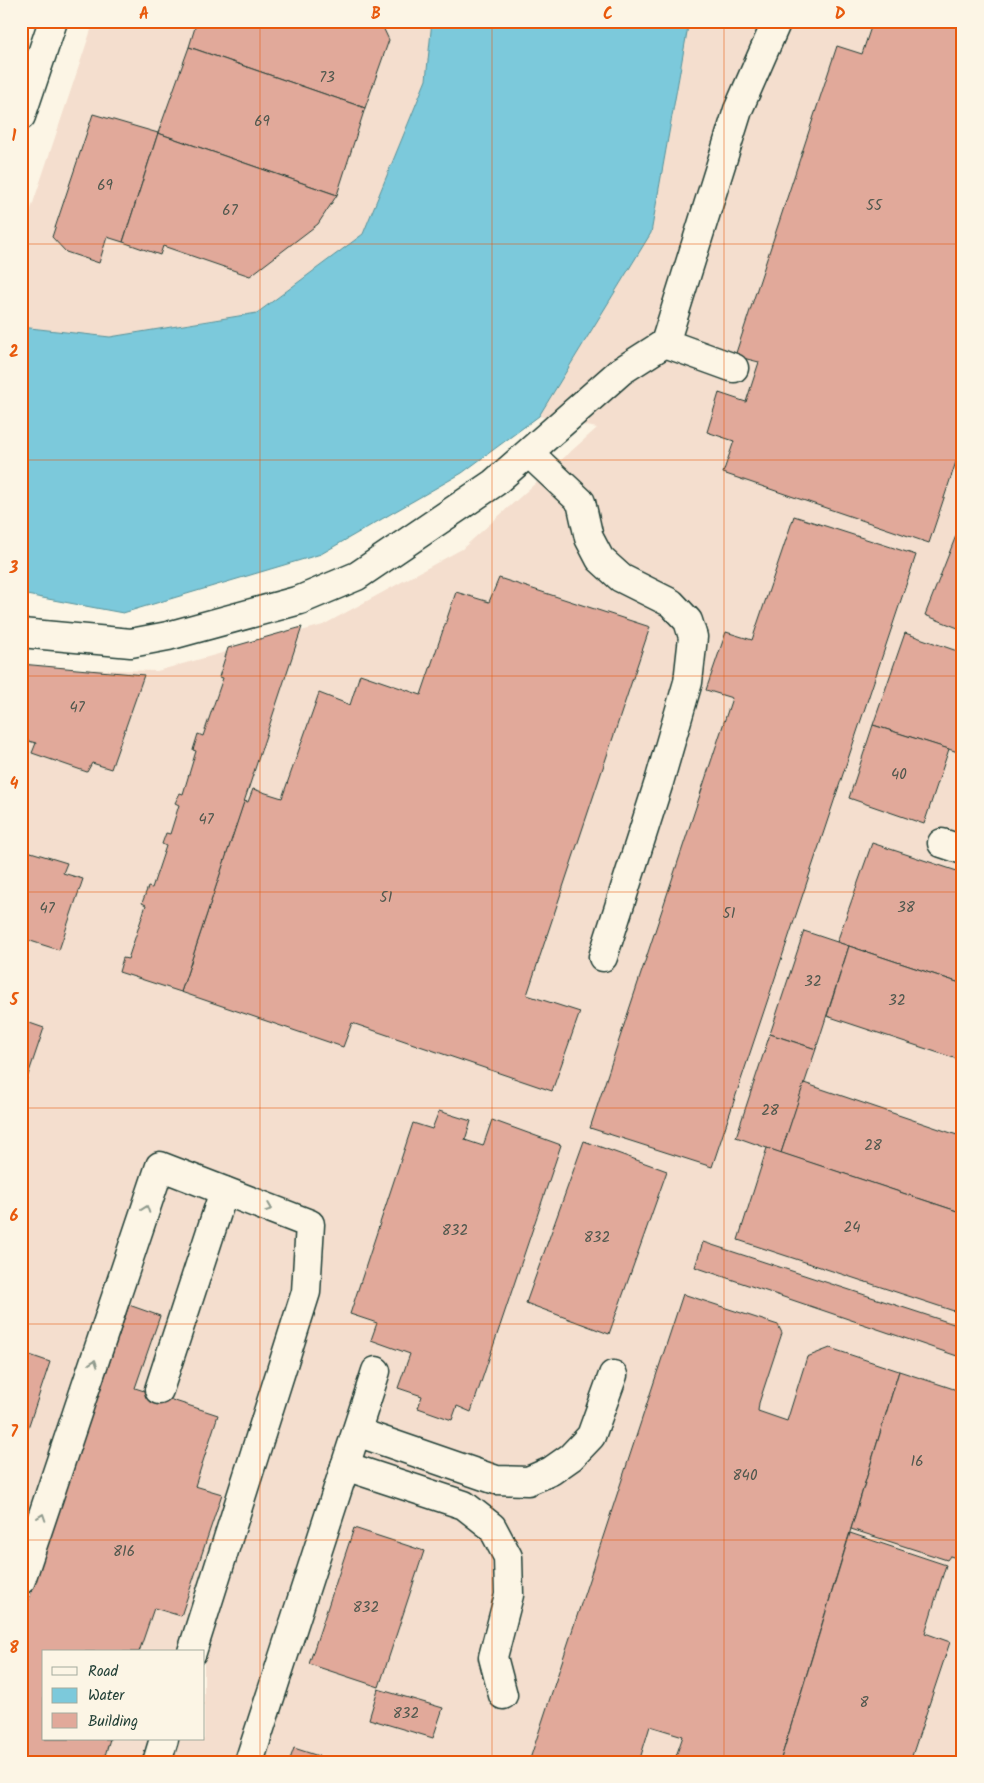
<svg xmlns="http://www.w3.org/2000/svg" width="984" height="1783" font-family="Kalam,sans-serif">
<rect width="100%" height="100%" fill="#fcf5e5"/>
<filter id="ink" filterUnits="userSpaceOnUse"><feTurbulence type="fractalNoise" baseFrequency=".02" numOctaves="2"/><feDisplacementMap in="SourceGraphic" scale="10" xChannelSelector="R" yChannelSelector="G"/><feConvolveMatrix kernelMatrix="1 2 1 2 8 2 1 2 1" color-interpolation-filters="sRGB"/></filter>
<g filter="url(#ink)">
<g fill="#f4dece" fill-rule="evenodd">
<polygon points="94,21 432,21 426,80 363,234 257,313 110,337 21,327 21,239"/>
<path d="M689 21H963V1762H21V668L157 671 323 625 462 549 597 428 539 416 651 233ZM44 1652H204V1739H44Z"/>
</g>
<polygon fill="#7cc9db" stroke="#579198" points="432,21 689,21 651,233 539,416 462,473 321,554 123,613 21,594 21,327 110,337 257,313 363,234 426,80"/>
<g fill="#e1a99a" stroke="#1f3d34">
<polygon points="197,21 380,21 389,40 365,108 189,47"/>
<polygon points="873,21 963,21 963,441 929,543 723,473 734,441 707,432 719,393 746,402 759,362 735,356 837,46 862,54"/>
<polygon points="189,47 365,108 337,195 158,133"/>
<polygon points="93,114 158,133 123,242 107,237 99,263 66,252 52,237"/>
<polygon points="158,133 337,195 318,224 250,276 163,246 160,255 123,242"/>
<polygon points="963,494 963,514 957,512"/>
<polygon points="794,516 916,555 712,1167 590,1128 732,698 706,690 726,632 752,640"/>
<polygon points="959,528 963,529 963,630 925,615"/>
<polygon points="499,578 650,627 527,995 580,1012 552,1091 352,1023 343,1047 181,992 244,801 248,802 253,789 282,798 319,693 350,705 360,674 421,695 456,592 489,602"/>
<polygon points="302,627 181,992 119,972 123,958 128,959 146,905 142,903 148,887 152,888 166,846 162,844 166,833 170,834 179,805 175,803 180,793 183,794 196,751 193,750 198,734 203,736 223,678 219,677 228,648"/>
<polygon points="905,633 963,653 963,748 961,753 873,725"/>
<polygon points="21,664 144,675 111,769 92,763 87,772 32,753 36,743 21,739"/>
<polygon points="873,725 949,749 924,824 849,798"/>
<polygon points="872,843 963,873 963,984 837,942"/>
<polygon points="21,849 67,863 63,873 83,879 59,950 21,938"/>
<polygon points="804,931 849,946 816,1049 770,1034"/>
<polygon points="849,946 963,984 963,1061 827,1016"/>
<polygon points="21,1020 44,1028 21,1096"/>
<polygon points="770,1034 816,1049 781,1153 736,1137"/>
<polygon points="804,1083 963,1137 963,1213 781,1153"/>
<polygon points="439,1111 471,1121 465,1140 483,1146 492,1120 561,1145 471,1412 457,1406 452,1420 418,1408 422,1396 398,1388 410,1354 371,1340 377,1323 350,1314 413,1123 432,1129"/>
<polygon points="584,1141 667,1171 609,1334 526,1303"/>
<polygon points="767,1148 963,1213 963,1314 738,1240"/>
<polygon points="703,1242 963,1327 963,1358 695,1267"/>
<polygon points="683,1294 778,1325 782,1333 759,1403 758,1411 787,1421 807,1357 830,1348 899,1371 780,1762 674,1762 683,1736 650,1726 639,1762 529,1762"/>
<polygon points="129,1305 160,1316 135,1388 218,1415 195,1486 222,1494 181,1616 154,1608 139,1652 44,1652 44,1739 110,1739 103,1762 21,1762 21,1623"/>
<polygon points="21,1352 50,1362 21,1449"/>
<polygon points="899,1371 963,1392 963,1560 950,1556 947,1560 851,1529"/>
<polygon points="354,1528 424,1551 379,1687 309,1664"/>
<polygon points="850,1533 946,1565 925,1633 950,1642 910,1762 780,1762"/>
<polygon points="378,1689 443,1708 433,1738 369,1719"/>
<polygon points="294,1748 337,1762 289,1762"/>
</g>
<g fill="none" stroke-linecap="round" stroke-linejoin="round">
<g stroke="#1f3d34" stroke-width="31">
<g id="minor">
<polyline points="21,116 53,21"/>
<polyline points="665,343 738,110 777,21"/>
<polyline points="529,453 581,502 589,538 600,559 621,578 671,603 688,621 693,637 688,682 659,782 603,957"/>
<polyline points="21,633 131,643 168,636 300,600 357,576 494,483 621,371 665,343 734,368"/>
<polyline points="942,843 963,850"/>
<polyline points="159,1390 224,1191"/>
<polyline points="357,1432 496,1480 528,1481 551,1471 571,1457 591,1436 613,1375"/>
<polyline points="345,1466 464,1505 492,1527 508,1557 509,1595 493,1657 503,1695"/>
<polyline points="21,1580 160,1166 310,1224 306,1292 192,1652"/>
<polyline points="157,1762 164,1739"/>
<polyline points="249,1762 376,1371"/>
</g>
</g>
<use href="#minor" stroke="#fcf5e5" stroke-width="28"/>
</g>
<defs><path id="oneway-chevron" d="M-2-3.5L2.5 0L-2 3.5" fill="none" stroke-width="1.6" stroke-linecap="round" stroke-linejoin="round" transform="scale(1.25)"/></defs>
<g stroke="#8e998c">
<use href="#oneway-chevron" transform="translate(269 1208) rotate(21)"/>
<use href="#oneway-chevron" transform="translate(146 1209) rotate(-71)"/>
<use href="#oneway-chevron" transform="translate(94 1363) rotate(-71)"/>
<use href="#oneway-chevron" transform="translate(42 1517) rotate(-71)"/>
</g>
</g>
<path fill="none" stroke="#e8590c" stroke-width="1" stroke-opacity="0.55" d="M260 21V1762M492 21V1762M724 21V1762M21 244H963M21 460H963M21 676H963M21 892H963M21 1108H963M21 1324H963M21 1540H963"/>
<g text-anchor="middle" stroke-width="4" stroke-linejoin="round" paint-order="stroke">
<g font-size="15" fill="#50584e">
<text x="327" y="82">73</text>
<text x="262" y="126">69</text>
<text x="105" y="190">69</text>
<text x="874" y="210">55</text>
<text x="230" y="215">67</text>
<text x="77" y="712">47</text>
<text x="899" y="779">40</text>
<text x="206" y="824">47</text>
<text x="386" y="902">51</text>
<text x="906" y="912">38</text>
<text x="47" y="913">47</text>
<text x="729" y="918">51</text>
<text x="813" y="986">32</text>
<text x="897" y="1005">32</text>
<text x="770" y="1115">28</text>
<text x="873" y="1150">28</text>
<text x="852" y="1232">24</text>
<text x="455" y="1235">832</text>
<text x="597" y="1242">832</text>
<text x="917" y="1466">16</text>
<text x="745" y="1480">840</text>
<text x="124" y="1556">816</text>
<text x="366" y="1612">832</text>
<text x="864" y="1707">8</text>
<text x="406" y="1718">832</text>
</g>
</g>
<rect width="984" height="1783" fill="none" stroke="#fcf5e5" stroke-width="55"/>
<rect x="42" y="1650" width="162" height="90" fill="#fcf5e5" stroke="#a4ab9e"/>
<rect x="52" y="1667" width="25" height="8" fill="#fcf5e5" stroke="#a4ab9e"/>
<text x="88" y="1676" font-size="15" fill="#1f3d34">Road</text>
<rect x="52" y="1688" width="25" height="15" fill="#7cc9db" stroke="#a4ab9e"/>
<text x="88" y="1700" font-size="15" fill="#1f3d34">Water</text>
<rect x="52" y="1713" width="25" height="15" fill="#e1a99a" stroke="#a4ab9e"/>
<text x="88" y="1726" font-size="15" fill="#1f3d34">Building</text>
<rect x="28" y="28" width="928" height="1728" fill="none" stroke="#e8590c" stroke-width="2"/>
<g font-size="16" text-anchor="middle" font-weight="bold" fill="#e8590c">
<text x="144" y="19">A</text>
<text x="376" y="19">B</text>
<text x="608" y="19">C</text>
<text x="840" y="19">D</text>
<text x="14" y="141">1</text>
<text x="14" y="357">2</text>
<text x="14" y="573">3</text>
<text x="14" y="789">4</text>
<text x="14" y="1005">5</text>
<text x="14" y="1221">6</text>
<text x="14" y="1437">7</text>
<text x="14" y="1653">8</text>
</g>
</svg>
